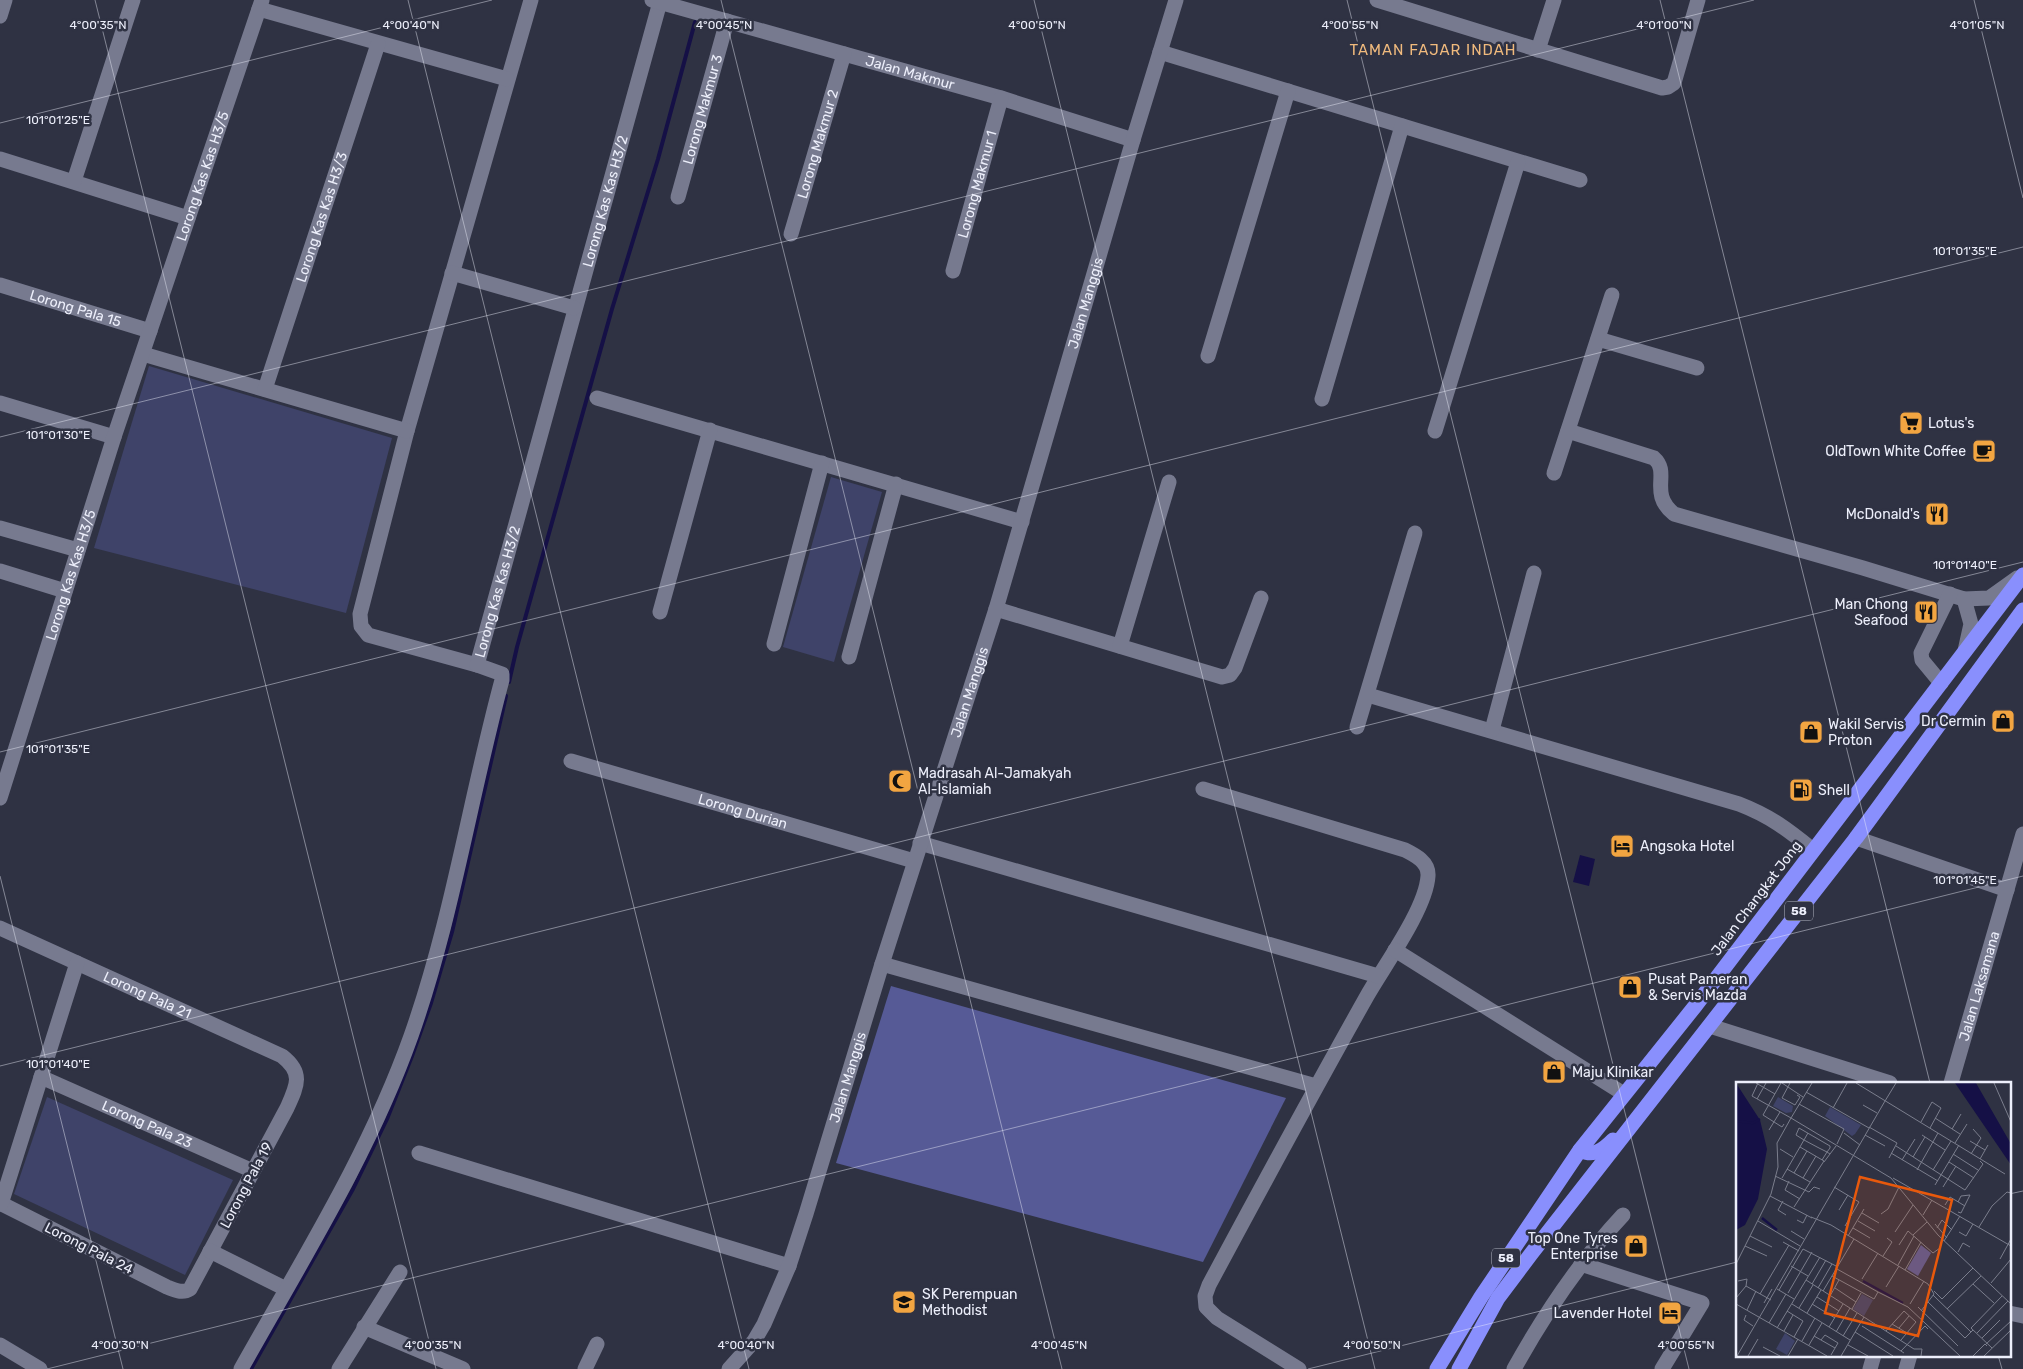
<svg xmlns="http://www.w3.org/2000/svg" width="2023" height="1369" font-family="Rubik,sans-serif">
<rect width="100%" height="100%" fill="#2f3243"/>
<g fill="#3f4369">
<polygon points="149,366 392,438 346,613 94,548"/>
<polygon points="831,477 882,492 834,662 783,647"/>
<polygon points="47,1097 233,1180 185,1275 14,1194"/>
</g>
<polygon fill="#565a96" points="891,986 1286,1098 1203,1262 836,1163"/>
<polygon fill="#151046" points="1580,855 1595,859 1589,886 1573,882"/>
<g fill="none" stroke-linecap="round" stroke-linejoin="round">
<g stroke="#151046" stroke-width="4">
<polyline points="509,682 517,647 612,309 658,159 695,22"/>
<polyline points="251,1369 353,1189 387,1119 412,1056 431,1003 452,932 506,696"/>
</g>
<g stroke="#777a8f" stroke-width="15">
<path id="s1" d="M531 0 407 431 360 614 361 626 368 635 477 665 660 2"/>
<path id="s2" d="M652 0 1001 98 1133 140"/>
<polyline points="1377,0 1662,88 1668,87 1674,83 1698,0"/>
<polyline points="259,9 507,79"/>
<polyline points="0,16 5,0"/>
<polyline points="1538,50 1554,0"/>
<polyline points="1160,52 1580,180"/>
<polyline points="0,159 188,218"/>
<polyline points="74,181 133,0"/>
<path id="s3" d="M678 197 727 21"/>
<path id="s4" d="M791 234 844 54"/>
<path id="s5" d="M953 271 1001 98"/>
<polyline points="452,273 574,308"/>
<path id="s6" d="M0 285 150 331"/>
<polyline points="1598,339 1697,368"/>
<polyline points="143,354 407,431"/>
<polyline points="1208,356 1288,91"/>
<path id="s7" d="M265 389 378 44"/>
<polyline points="597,398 1022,522"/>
<polyline points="1322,399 1402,126"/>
<polyline points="0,403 114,437"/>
<polyline points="1435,431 1518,162"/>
<path d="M1568 431 1654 458C1671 473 1648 493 1674 514L1863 568 1964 599 1989 598 2017 578"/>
<polyline points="1554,473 1612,295"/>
<polyline points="0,528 78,550"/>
<polyline points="0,571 65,591"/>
<polyline points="1964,599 1971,624 1965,651"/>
<polyline points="996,609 1222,677 1230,675 1235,668 1261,598"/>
<polyline points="660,612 710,430"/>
<polyline points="774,644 822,463"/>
<polyline points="1120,646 1169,482"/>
<polyline points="849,657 896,484"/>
<polyline points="1941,683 1922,660 1921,653 1950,594"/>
<path d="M1368 695 1739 804C1770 816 1787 829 1813 850"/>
<polyline points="1357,727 1415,533"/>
<polyline points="1492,730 1534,573"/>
<path id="s8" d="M571 761 914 861"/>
<path d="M1203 789 1405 850C1415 855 1429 862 1428 876 1426 909 1384 966 1367 996 1313 1092 1261 1188 1209 1285L1205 1296 1206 1307 1217 1318 1299 1369"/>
<path id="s9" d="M0 798 114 437 262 0"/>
<polyline points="1856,838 2007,890"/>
<polyline points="920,843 1378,976"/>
<path id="s10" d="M0 928 282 1056C304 1073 297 1086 287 1108L190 1289C182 1294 175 1290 167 1287L0 1203"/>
<polyline points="1395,950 1624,1094"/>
<polyline points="882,964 1316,1086"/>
<polyline points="1710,1026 1890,1083"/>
<path id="s11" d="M41 1077 253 1171"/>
<path id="s12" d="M1951 1083 2023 834"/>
<polyline points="419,1153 789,1266"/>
<polyline points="1,1204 77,963"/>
<polyline points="210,1251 286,1289"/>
<polyline points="1581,1264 1702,1303 1662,1369"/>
<polyline points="2009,1313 2023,1316"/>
<polyline points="364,1327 463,1369"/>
<polyline points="0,1345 40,1369"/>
<path d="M241 1369C302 1260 369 1154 411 1036 452 920 470 798 502 680V674L477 665"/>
<polyline points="339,1369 400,1272"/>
<polyline points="585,1369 597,1344"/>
<path id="s13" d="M729 1369 754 1341 764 1324 789 1266 806 1214 882 964 996 609 1133 140 1176 0"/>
<path d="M1514 1369C1545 1313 1579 1262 1623 1215"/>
<polyline points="1870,1369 1874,1355"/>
<polyline points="1906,1369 1910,1355"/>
</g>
<g stroke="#898ffd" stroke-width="15">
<path d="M1580 1150C1594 1157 1603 1150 1613 1140"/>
<polyline points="1437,1369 1481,1297 1580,1150 1696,1005 2023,575"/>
<polyline points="1459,1369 1498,1298 1531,1254 1856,838 2023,610"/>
</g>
</g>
<path fill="none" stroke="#edeffb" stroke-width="1" stroke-opacity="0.45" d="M95 0 436 1369M408 0 749 1369M721 0 1062 1369M1034 0 1375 1369M1347 0 1689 1369M1660 0 1930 1083M1974 0 2023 198M0 123 492 0M0 437 1754 0M0 752 2023 247M0 876 123 1369M0 1066 2023 562M2009 1194 2023 1191M1998 1355 2002 1369M47 1369 2023 876M1308 1369 1737 1262"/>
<defs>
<g id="supermarket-square" transform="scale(1.25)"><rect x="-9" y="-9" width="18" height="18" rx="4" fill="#f2a541" stroke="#2f3243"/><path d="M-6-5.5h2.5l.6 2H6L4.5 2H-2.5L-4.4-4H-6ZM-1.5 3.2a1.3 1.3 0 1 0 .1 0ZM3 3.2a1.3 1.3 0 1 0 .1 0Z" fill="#111"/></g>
<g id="cafe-square" transform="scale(1.25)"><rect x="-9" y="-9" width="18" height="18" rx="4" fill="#f2a541" stroke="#2f3243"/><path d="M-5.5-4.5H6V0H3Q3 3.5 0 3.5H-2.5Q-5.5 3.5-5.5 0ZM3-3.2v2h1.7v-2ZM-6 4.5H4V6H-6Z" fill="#111"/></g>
<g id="restaurant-square" transform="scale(1.25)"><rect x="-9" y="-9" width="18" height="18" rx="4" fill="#f2a541" stroke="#2f3243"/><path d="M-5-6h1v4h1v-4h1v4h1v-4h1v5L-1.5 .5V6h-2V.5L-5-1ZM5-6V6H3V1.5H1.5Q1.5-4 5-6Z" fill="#111"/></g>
<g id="shop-square" transform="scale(1.25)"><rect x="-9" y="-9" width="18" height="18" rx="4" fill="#f2a541" stroke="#2f3243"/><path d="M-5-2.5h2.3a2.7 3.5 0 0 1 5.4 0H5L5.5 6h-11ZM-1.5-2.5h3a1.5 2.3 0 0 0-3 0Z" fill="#111"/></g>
<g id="mosque-square" transform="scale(1.25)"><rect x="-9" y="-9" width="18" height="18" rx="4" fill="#f2a541" stroke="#2f3243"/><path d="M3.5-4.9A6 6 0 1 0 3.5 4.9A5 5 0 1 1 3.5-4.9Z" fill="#111"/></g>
<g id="fuel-square" transform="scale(1.25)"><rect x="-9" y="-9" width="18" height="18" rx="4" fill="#f2a541" stroke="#2f3243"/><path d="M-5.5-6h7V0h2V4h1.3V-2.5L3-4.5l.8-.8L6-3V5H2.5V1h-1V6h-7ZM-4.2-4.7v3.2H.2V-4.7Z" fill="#111"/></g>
<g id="hotel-square" transform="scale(1.25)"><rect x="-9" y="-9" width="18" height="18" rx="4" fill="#f2a541" stroke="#2f3243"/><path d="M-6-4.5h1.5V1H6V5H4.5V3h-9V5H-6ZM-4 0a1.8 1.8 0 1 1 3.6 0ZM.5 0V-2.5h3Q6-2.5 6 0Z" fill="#111"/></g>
<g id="school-square" transform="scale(1.25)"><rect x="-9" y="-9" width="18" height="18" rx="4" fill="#f2a541" stroke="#2f3243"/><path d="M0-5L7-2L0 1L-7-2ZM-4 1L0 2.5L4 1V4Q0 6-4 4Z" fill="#111"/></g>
</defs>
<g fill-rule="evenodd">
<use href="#supermarket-square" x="1911" y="423"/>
<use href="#cafe-square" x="1984" y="451"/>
<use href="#restaurant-square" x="1937" y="514"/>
<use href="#restaurant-square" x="1926" y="612"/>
<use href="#shop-square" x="2003" y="721"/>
<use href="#shop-square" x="1811" y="732"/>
<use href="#mosque-square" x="900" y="781"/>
<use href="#fuel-square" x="1801" y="790"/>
<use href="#hotel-square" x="1622" y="846"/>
<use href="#shop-square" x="1630" y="987"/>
<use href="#shop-square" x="1554" y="1072"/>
<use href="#shop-square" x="1636" y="1246"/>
<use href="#school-square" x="904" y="1302"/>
<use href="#hotel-square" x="1670" y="1313"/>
</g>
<g text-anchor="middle" stroke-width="5" stroke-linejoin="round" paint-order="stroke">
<g fill="#2f3243" stroke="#b4b6c4" stroke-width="1">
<rect x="1785" y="901.5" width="28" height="19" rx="4"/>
<rect x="1492" y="1248.5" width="28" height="19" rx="4"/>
</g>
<g font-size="12" font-weight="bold" fill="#edeffb">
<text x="1799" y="915">58</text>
<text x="1506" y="1262">58</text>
</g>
<g font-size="14" fill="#edeffb" stroke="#2f3243">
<text dy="5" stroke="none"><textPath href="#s2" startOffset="268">Jalan Makmur</textPath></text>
<text dy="5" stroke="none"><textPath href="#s3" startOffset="91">Lorong Makmur 3</textPath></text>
<text dy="5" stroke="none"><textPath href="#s4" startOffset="94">Lorong Makmur 2</textPath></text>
<text dy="5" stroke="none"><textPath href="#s9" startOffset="654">Lorong Kas Kas H3/5</textPath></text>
<text dy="5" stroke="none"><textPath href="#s5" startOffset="90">Lorong Makmur 1</textPath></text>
<text dy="5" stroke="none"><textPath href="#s1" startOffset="1255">Lorong Kas Kas H3/2</textPath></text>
<text dy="5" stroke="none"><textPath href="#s7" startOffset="181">Lorong Kas Kas H3/3</textPath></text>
<text dy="5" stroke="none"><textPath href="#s13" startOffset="1128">Jalan Manggis</textPath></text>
<text dy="5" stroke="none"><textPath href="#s6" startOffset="79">Lorong Pala 15</textPath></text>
<text dy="5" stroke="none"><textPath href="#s9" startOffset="234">Lorong Kas Kas H3/5</textPath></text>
<text dy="5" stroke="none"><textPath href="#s1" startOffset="850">Lorong Kas Kas H3/2</textPath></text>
<text dy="5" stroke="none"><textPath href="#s13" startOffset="722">Jalan Manggis</textPath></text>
<text dy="5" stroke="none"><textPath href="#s8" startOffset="179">Lorong Durian</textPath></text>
<text transform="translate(1756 898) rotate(-53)" y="5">Jalan Changkat Jong</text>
<text dy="5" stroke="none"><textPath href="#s12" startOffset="101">Jalan Laksamana</textPath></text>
<text dy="5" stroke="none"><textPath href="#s10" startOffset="162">Lorong Pala 21</textPath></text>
<text dy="5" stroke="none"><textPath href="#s13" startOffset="318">Jalan Manggis</textPath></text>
<text dy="5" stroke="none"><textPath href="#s11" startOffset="116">Lorong Pala 23</textPath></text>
<text transform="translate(246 1185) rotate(-62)" y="5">Lorong Pala 19</text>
<text transform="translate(89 1248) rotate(27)" y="5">Lorong Pala 24</text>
</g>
<g font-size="14" fill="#edeffb" stroke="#2f3243" text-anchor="start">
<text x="1928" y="428">Lotus's</text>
<text x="1966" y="456" text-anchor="end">OldTown White Coffee</text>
<text x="1920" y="519" text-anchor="end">McDonald's</text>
<text x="1908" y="609" text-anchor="end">Man Chong<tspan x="1908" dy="16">Seafood</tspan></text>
<text x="1986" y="726" text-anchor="end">Dr Cermin</text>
<text x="1828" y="729">Wakil Servis<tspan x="1828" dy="16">Proton</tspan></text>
<text x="918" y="778">Madrasah Al-Jamakyah<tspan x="918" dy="16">Al-Islamiah</tspan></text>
<text x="1818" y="795">Shell</text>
<text x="1640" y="851">Angsoka Hotel</text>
<text x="1648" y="984">Pusat Pameran<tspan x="1648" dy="16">&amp; Servis Mazda</tspan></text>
<text x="1572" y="1077">Maju Klinikar</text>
<text x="1618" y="1243" text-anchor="end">Top One Tyres<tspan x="1618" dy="16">Enterprise</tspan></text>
<text x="922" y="1299">SK Perempuan<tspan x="922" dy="16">Methodist</tspan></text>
<text x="1652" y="1318" text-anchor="end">Lavender Hotel</text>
</g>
<g font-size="15" letter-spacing="1" fill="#f0ba7d" stroke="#2f3243">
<text x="1433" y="55">TAMAN FAJAR INDAH</text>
</g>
</g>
<g transform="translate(1736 1082)">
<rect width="275" height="275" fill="#2f3243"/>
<path d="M42 15 57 24 56 30 50 31 37 24ZM94 25 125 43 119 52 116 54 89 34ZM126 212 137 218 128 234 117 227ZM49 251 59 259 51 273 40 267Z" fill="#3f4369"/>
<path d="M185 163 195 171 182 194 171 187Z" fill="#565a96"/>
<path d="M0 1 24 38 31 67 22 117 9 143 0 148ZM219 1H240L275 62V83Z" fill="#151046"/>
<path fill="none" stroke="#151046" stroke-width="2.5" d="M0 39 17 41 24 37M26 136 41 148M127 199 167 221"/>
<path fill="none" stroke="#7b7e8d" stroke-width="1" d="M20 1 39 12M22 1 16 14 55 36 76 1M45 1 27 33 46 45 48 42M46 1 67 15M54 1 46 16 59 23 64 15 61 13M120 1 269 92M258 1 275 40M70 10 133 46M21 17 30 1M149 19 160 1M63 22 108 47 101 62M127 23 141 31M97 26 111 1M199 36 224 52M185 40 196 20 205 26 194 46M133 45 161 61 153 76M216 47 225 32M33 48 44 30M108 51 124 63M129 53 149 64M186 53 209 68M234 59 249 68M219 61 231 42M160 64 229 108 247 82 244 79M64 65 88 79M44 67 57 75M155 71 202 99M217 72 242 88M235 72 245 56 237 47M177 75 189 55M244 77 252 63M86 78 91 70 94 66V64L63 46 60 53 68 58 83 66 91 70 94 72M166 78 179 57M88 80 100 64M213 80 238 96M51 87 74 100M181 88 202 51M197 88 215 59M58 91 71 69M39 94 73 110 78 105 84 107M46 96 72 51M67 96 80 74M157 96 275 164M53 99 49 108 64 117M199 103 223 63M98 105 123 120 109 144M207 105 220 84M34 114 76 136M47 119 42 128 50 133M222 120 225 114 234 113 225 131 222 130M209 123 214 115 229 124M58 125 88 79M103 128 112 113M126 131 143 141M145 132 152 127 163 105M187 133 196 118M75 135 95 143 192 202 198 212 185 229M61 138 67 141 71 133M22 139 64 164M122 139 139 149M199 142 211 156M243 145 256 124 271 110 275 111M117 146 134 156M201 146 206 138 216 148M55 149 68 157M159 150 177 123M223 150 230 154 237 142M177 153 191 140M14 154 36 165M112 154 128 127M208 159 224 134M47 160 63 169M163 163 172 149 197 171 204 166M9 164 31 174M222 170 227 161 234 165M147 174 156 160 151 156M264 177 275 157M0 182 35 112 42 85 41 61 55 36 155 96 202 153 275 222M162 183 178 154M55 184 72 194M169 188 185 160M96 194 138 217 142 210 101 187M126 197 142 171M70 198 178 267H186L185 274M2 199 11 197 10 204M255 201 275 177M76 202 90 178M237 202 258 221M150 205 163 184M82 206 96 182M99 206 120 220M41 207 58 217M43 208 67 167 102 185M87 209 118 157M198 209 206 217 237 186M142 210 172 225 224 274M52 211 76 170M24 212 53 163M197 213 235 250M94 214 103 198M81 215 103 229M0 216 10 204 35 218M192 220 229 256 237 248M28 221 36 207M0 222 91 274M56 222 114 258M76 222 99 236M174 222 188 199M182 225 222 264M63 226 77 203M116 227 125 211M211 227 245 194M11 228 20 209M51 229 67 239 58 255M71 231 85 208M10 233 8 238 17 244M33 241 50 212M156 242 171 251M126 244 168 271M93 245 107 222M41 246 84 175M163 246 173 234M48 249 57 233M150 249 168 229 180 240 165 258M100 250 114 226M119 250 157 274M241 251 272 219M78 254 99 266M107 254 121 231M246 256 264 238M85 258 89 253 102 261 95 273M66 259 79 236M250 262 275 239M73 263 86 241M112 263 132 274M27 265 44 274M256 266 235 246 266 214M165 269 189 244 192 247M1 274 149 19M12 274 22 257M52 274 62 257M105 274 128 235M237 274 249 262 251 264M248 274 275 248"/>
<path fill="#e8590c" fill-opacity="0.15" stroke="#e8590c" stroke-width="2.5" d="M124 95 216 118 182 254 89 231Z"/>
<rect width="275" height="275" fill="none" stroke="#edeffb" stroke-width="2.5"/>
</g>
<g font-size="12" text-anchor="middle" fill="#edeffb" stroke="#2f3243" stroke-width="5" stroke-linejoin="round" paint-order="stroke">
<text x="1037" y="29">4°00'50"N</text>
<text x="1350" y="29">4°00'55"N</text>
<text x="1977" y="29">4°01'05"N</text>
<text x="98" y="29">4°00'35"N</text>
<text x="411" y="29">4°00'40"N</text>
<text x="724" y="29">4°00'45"N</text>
<text x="1664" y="29">4°01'00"N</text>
<text x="58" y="124">101°01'25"E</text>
<text x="1965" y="255">101°01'35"E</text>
<text x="58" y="439">101°01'30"E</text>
<text x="1965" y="569">101°01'40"E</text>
<text x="58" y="753">101°01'35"E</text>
<text x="1965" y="884">101°01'45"E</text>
<text x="58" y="1068">101°01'40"E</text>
<text x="120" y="1349">4°00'30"N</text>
<text x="433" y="1349">4°00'35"N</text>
<text x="746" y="1349">4°00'40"N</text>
<text x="1059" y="1349">4°00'45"N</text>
<text x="1372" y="1349">4°00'50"N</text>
<text x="1686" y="1349">4°00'55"N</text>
</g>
</svg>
